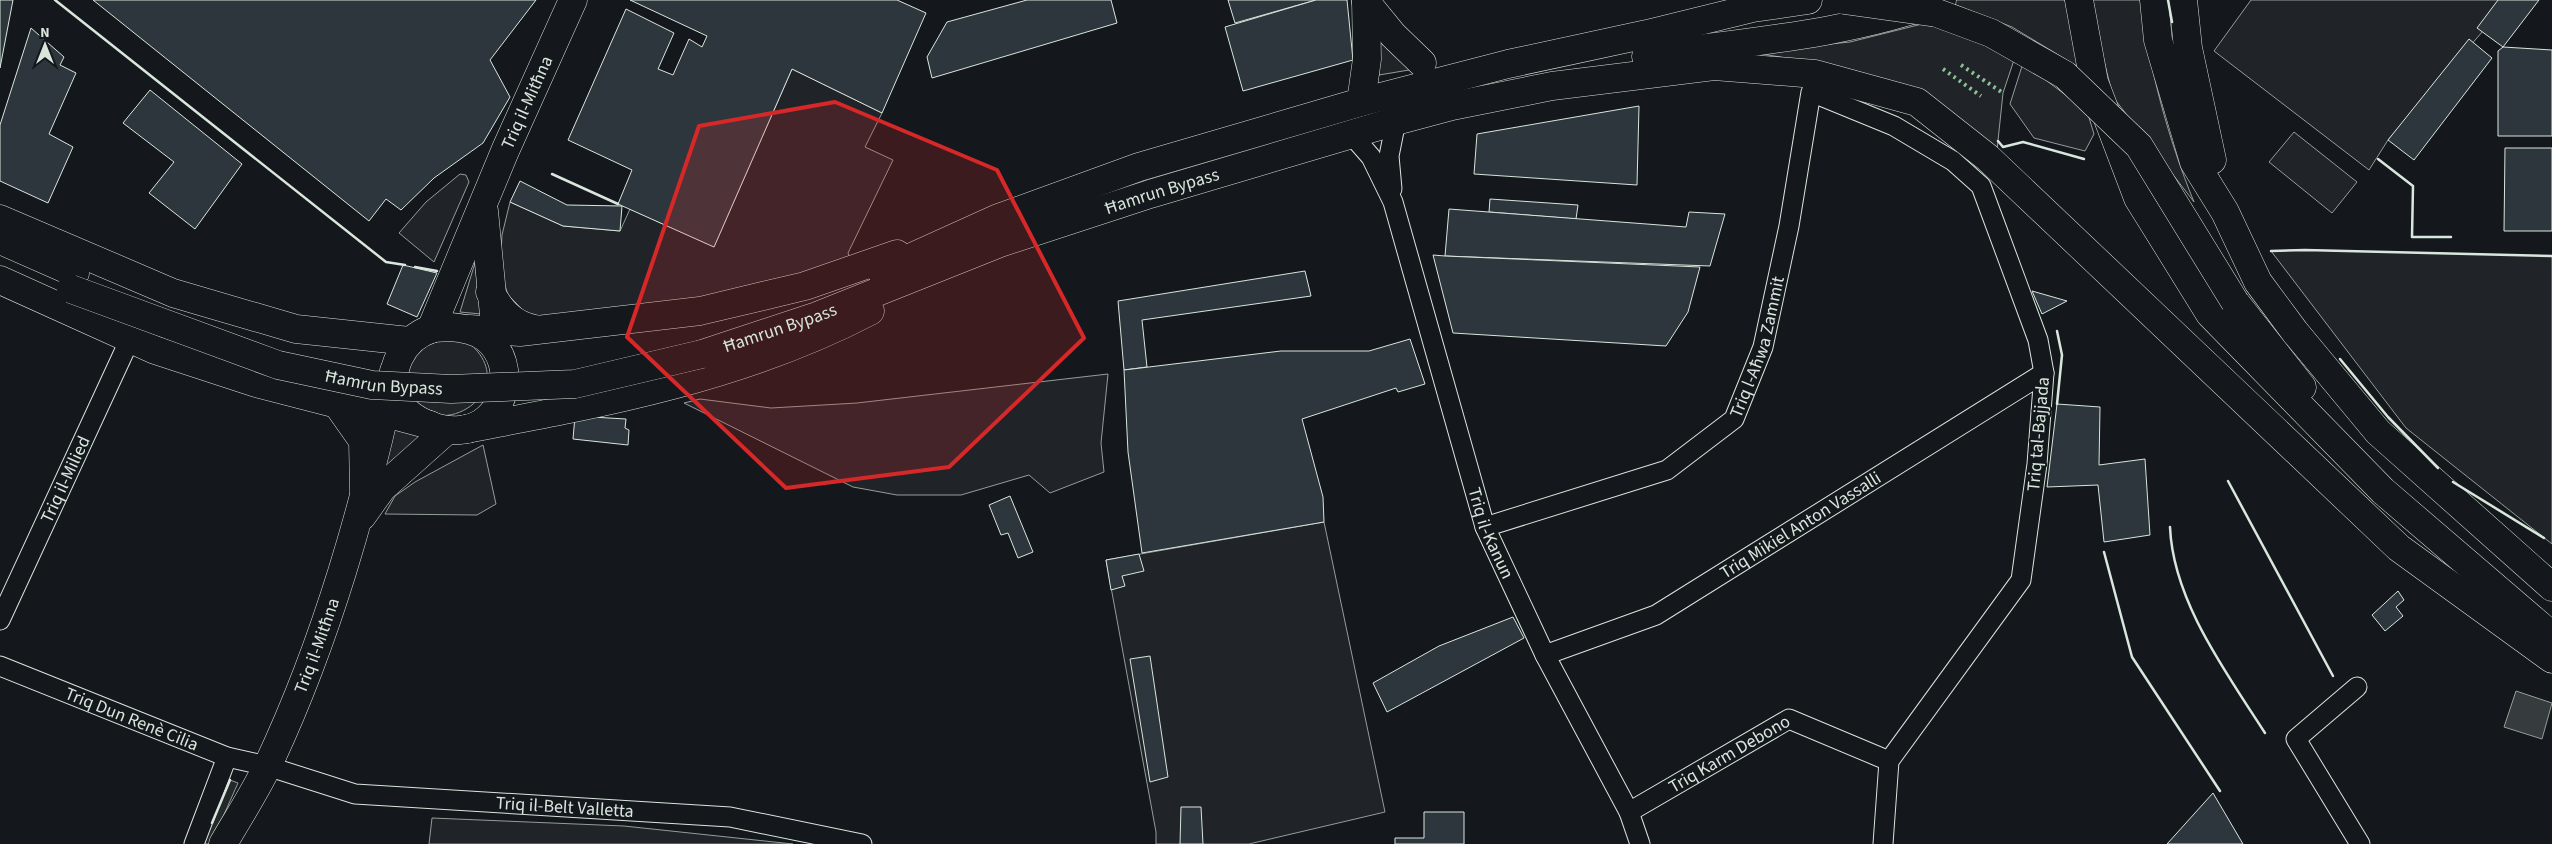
<svg xmlns="http://www.w3.org/2000/svg" width="2552" height="844" font-family="'Source Sans 3',sans-serif">
<rect width="100%" height="100%" fill="#14181c"/>
<g fill="#202428" stroke="#939e99">
<polygon points="1943,0 2065,0 2080,68 2012,27"/>
<path d="M2091 0H2141C2149 69 2168 138 2194 202L2113 97 2093 16Z"/>
<polygon points="2251,0 2510,0 2388,140 2369,170 2214,51"/>
<polygon points="1930,22 1970,35 2014,60 2003,93 1997,150 1809,62 1751,52 1850,42"/>
<polygon points="1372,30 1415,69 1379,75"/>
<polygon points="2023,63 2087,111 2094,134 2085,151 2034,138 2010,104"/>
<polygon points="792,69 882,113 865,147 893,160 848,253 852,264 773,289 557,321 529,316 508,295 500,269 502,235 510,202 563,226 620,231 630,209 714,247"/>
<polygon points="2294,132 2357,182 2332,213 2269,162"/>
<polygon points="460,174 466,175 469,182 434,262 399,233 426,202"/>
<polygon points="2305,250 2552,256 2552,544 2406,428 2271,251"/>
<polygon points="475,263 481,314 460,312"/>
<path d="M464 339C533 389 428 453 411 388 404 364 411 359 426 341Z"/>
<polygon points="1108,374 1101,443 1104,472 1050,493 1029,475 961,495 897,495 853,487 684,403 700,399 771,408 857,403"/>
<polygon points="392,429 424,436 374,484"/>
<polygon points="483,445 496,504 477,515 385,514 395,496 415,482"/>
<polygon points="1324,522 1385,812 1249,844 1156,844 1156,832 1106,560"/>
<polygon points="432,818 624,826 793,844 429,844"/>
</g>
<polygon fill="#24282b" stroke="#939e99" points="230,780 238,783 211,844 203,844"/>
<polygon fill="#363b3e" stroke="#939e99" points="2516,691 2552,703 2542,739 2504,727"/>
<g fill="#2c363c" stroke="#d8e6dc">
<polygon points="0,0 13,0 0,68"/>
<polygon points="93,0 536,0 490,60 510,97 483,143 434,178 401,210 386,199 369,221"/>
<polygon points="630,0 897,0 926,13 882,113 792,69 714,247 618,204 632,170 568,140 626,9 674,33 658,69 673,75 689,39 702,47 707,36"/>
<polygon points="1027,0 1111,0 1117,23 932,78 927,57 947,22"/>
<polygon points="1228,0 1316,0 1235,23"/>
<polygon points="1316,0 1347,0 1353,60 1243,91 1225,27"/>
<polygon points="2498,0 2539,0 2503,47 2477,28"/>
<polygon points="31,28 64,57 60,65 76,73 49,134 73,147 48,203 0,181 0,125"/>
<polygon points="2469,39 2492,58 2414,160 2388,140"/>
<polygon points="2503,47 2552,50 2552,136 2498,136 2498,51"/>
<polygon points="150,90 242,164 195,229 149,193 174,162 123,123"/>
<polygon points="1639,106 1637,185 1474,174 1477,134"/>
<polygon points="2505,148 2552,148 2552,231 2504,231"/>
<polygon points="520,181 567,205 622,206 620,231 563,226 510,202"/>
<polygon points="1490,199 1578,205 1576,219 1489,212"/>
<polygon points="1449,209 1686,227 1689,212 1725,214 1710,266 1445,256"/>
<polygon points="1433,255 1445,256 1700,267 1688,312 1666,346 1453,333"/>
<polygon points="403,265 437,273 417,317 387,304"/>
<polygon points="1305,271 1311,296 1142,320 1147,367 1124,370 1118,301"/>
<polygon points="2032,291 2067,301 2042,314"/>
<polygon points="1410,339 1425,384 1398,392 1396,388 1302,419 1323,497 1324,522 1142,553 1128,452 1124,370 1281,351 1369,351"/>
<polygon points="2057,404 2100,407 2099,465 2145,459 2150,535 2104,542 2098,485 2047,487"/>
<polygon points="575,416 626,419 625,428 629,430 628,445 573,439"/>
<polygon points="1010,496 1033,552 1018,558 1008,533 1001,535 989,505"/>
<polygon points="1139,554 1144,571 1122,576 1125,586 1111,590 1106,560"/>
<polygon points="2398,591 2404,600 2396,607 2403,616 2385,631 2372,615"/>
<polygon points="1513,617 1524,638 1387,712 1373,683 1439,646"/>
<polygon points="1150,656 1168,777 1150,782 1130,659"/>
<polygon points="2213,793 2243,844 2167,844"/>
<polygon points="1181,807 1201,807 1203,844 1180,844"/>
<polygon points="1424,812 1464,812 1464,844 1395,844 1395,838 1424,838"/>
</g>
<g fill="none" stroke-linecap="round" stroke-linejoin="round">
<g stroke="#d8e6dc" stroke-width="21">
<g id="street">
<path id="s1" d="M1351 134 1371 157 1393 202 1485 527 1545 655 1629 812 1640 844"/>
<polyline points="1392,189 1389,156 1396,121"/>
<path id="s2" d="M1485 527 1667 470 1734 419 1763 347 1789 226 1811 92 1894 126 1953 161 1981 186 2038 340 2044 373 2037 464 2021 580 1889 761 1883 844"/>
<path id="s3" d="M0 620 130 339"/>
<path id="s4" d="M1545 655 1656 615 2044 373"/>
<path id="s5" d="M0 666 227 757 267 766 355 794 730 817 862 844"/>
<polyline points="2357,687 2296,739 2360,844"/>
<path id="s6" d="M1629 812 1789 719 1889 761"/>
<polyline points="194,844 227,757"/>
</g>
</g>
<g stroke="#d8e6dc" stroke-width="29">
<g id="secondary">
<polyline points="1366,2 1393,35 1422,63"/>
<polyline points="1361,102 1367,59 1366,0"/>
<polyline points="484,211 494,315"/>
<path d="M450 327C463 328 476 330 486 338 520 365 505 427 460 430 443 432 420 424 407 412 403 409 401 403 399 399 385 372 403 338 431 329 437 327 444 328 450 327Z"/>
<path id="s7" d="M431 329 505 151 573 0"/>
<polyline points="362,516 382,488 447,430"/>
<path id="s8" d="M223 844C238 818 255 792 268 765 327 640 365 505 394 371"/>
</g>
</g>
<g stroke="#d8e6dc" stroke-width="29">
<g id="highway">
<polyline points="2079,0 2094,82 2138,198 2210,314 2383,491 2552,636"/>
<polyline points="2154,0 2158,40 2194,162 2225,212 2258,282 2295,332 2378,432 2552,587"/>
<polyline points="2183,0 2188,48 2212,160"/>
<path d="M1646 56C1745 42 1848 35 1942 0"/>
<polyline points="0,219 173,293 296,329 409,341"/>
<polyline points="0,240 75,273"/>
<polyline points="881,271 996,219 1139,167 1361,102 1508,64 1647,34 1753,8 1808,0"/>
<polyline points="0,280 155,350 256,383 337,404 385,413 430,425"/>
<path d="M490 292C502 312 512 324 534 329"/>
<polyline points="2235,302 2302,387"/>
<polyline points="469,329 520,332 700,311 805,286 897,254"/>
<path id="s9" d="M702 354 817 316 1000 243 1150 194 1396 121 1452 106 1552 86 1714 66 1815 74 1917 102 1988 158 2399 548 2552 659"/>
<polyline points="337,404 363,441 364,491"/>
<path d="M466 429C605 403 744 377 870 311"/>
</g>
</g>
<use href="#street" stroke="#14181c" stroke-width="19"/>
<use href="#secondary" stroke="#14181c" stroke-width="28"/>
<use href="#highway" stroke="#14181c" stroke-width="28"/>
<g stroke="#d8e6dc" stroke-width="29" stroke-linecap="butt">
<g id="highway-bridge">
<polyline points="1844,0 1937,13 1991,33 2065,75 2139,146 2235,302"/>
<path id="s10" d="M71 289 278 365 372 385 451 389 575 384 702 354"/>
</g>
</g>
<use href="#highway-bridge" stroke="#14181c" stroke-width="28"/>
<g stroke="#8ac095" stroke-width="4" stroke-dasharray="2.5 4" stroke-linecap="butt">
<polyline points="1961,65 2003,93"/>
<polyline points="1943,69 1981,96"/>
</g>
<g stroke="#d8e6dc" stroke-width="2.5">
<polyline points="55,0 386,262 405,265"/>
<polyline points="2168,0 2172,22"/>
<polyline points="1998,141 2003,147 2023,142 2084,159"/>
<polyline points="2378,159 2413,186 2412,237 2451,237"/>
<polyline points="552,174 618,204"/>
<polyline points="2271,251 2305,250 2552,256"/>
<polyline points="415,267 437,271"/>
<polyline points="2057,331 2062,355 2057,404"/>
<polyline points="2340,359 2388,417 2438,468"/>
<polyline points="2228,481 2333,676"/>
<polyline points="2453,482 2544,538"/>
<path d="M2170 527C2173 601 2226 672 2265 733"/>
<polyline points="2104,552 2132,657 2220,791"/>
<polyline points="212,823 230,780"/>
</g>
</g>
<path fill="#d62828" fill-opacity="0.2" stroke="#d62828" stroke-width="4" stroke-linejoin="round" d="M835 102 997 170 1084 338 949 467 786 488 627 337 699 126Z"/>
<g text-anchor="middle" stroke-width="4" stroke-linejoin="round" paint-order="stroke">
<g font-size="18" fill="#d8e6dc" stroke="#14181c">
<text dy="6" stroke="none"><textPath href="#s7" startOffset="246">Triq il-Mitħna</textPath></text>
<text dy="6" stroke="none"><textPath href="#s9" startOffset="488">Ħamrun Bypass</textPath></text>
<text dy="6" stroke="none"><textPath href="#s9" startOffset="82">Ħamrun Bypass</textPath></text>
<text dy="6" stroke="none"><textPath href="#s2" startOffset="351">Triq l-Aħwa Zammit</textPath></text>
<text dy="6" stroke="none"><textPath href="#s10" startOffset="328">Ħamrun Bypass</textPath></text>
<text transform="translate(2038 434) rotate(-85)" y="6">Triq tal-Bajjada</text>
<text dy="6" stroke="none"><textPath href="#s3" startOffset="155">Triq il-Milied</textPath></text>
<text dy="6" stroke="none"><textPath href="#s4" startOffset="288">Triq Mikiel Anton Vassalli</textPath></text>
<text dy="6" stroke="none"><textPath href="#s1" startOffset="426">Triq il-Kanun</textPath></text>
<text dy="6" stroke="none"><textPath href="#s8" startOffset="220">Triq il-Mitħna</textPath></text>
<text dy="6" stroke="none"><textPath href="#s5" startOffset="142">Triq Dun Renè Cilia</textPath></text>
<text dy="6" stroke="none"><textPath href="#s6" startOffset="116">Triq Karm Debono</textPath></text>
<text dy="6" stroke="none"><textPath href="#s5" startOffset="588">Triq il-Belt Valletta</textPath></text>
</g>
</g>
<g transform="translate(45 45)" stroke="#14181c" stroke-width="4" paint-order="stroke">
<path d="M0-4L9 19L0 12L-9 19Z" fill="#d8e6dc"/>
<text y="-8" font-size="14" font-weight="bold" text-anchor="middle" fill="#d8e6dc">N</text>
</g>
</svg>
